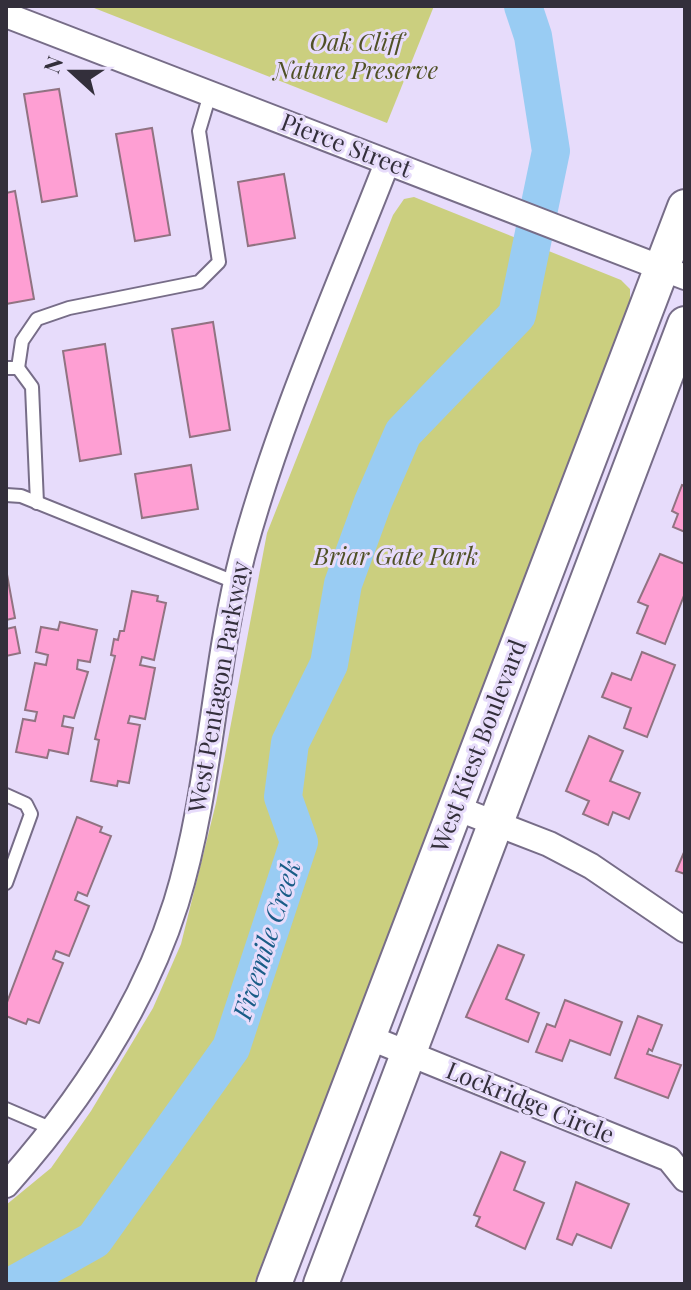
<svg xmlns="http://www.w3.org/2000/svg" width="691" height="1290" font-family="'Playfair Display',serif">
<rect width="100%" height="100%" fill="#e7dcfb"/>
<g fill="#cbcf7f">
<polygon points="89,6 434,6 387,123"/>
<polygon points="414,197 621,280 630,289 630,305 254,1284 6,1284 6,1205 51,1168 91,1111 153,1008 181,944 216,803 267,533 393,215 404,199"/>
</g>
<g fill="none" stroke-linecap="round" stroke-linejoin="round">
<polyline stroke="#99ccf3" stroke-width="38" points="15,1284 94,1240 231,1048 299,842 283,797 290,743 329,664 343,584 373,502 403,433 517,315 551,151 533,36 523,6"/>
</g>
<g fill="#fe9fd3" stroke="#917382" stroke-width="2">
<polygon points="59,89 77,196 42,202 24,94"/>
<polygon points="152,128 170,235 135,241 116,134"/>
<polygon points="284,174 295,238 248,246 238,182"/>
<polygon points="15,191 34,299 6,304 6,193"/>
<polygon points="213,322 230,430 190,437 172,329"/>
<polygon points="105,344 121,454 80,461 63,351"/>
<polygon points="191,465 198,509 142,518 135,474"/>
<polygon points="682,485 685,486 685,532 673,527 678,514 672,511"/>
<polygon points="660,554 685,564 685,593 665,644 637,633 648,606 638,602"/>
<polygon points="6,569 15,618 6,620"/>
<polygon points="132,591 158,596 157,601 166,603 154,660 142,657 140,665 155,668 145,719 130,716 128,723 140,725 129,783 118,781 117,786 91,781 99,740 95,739 115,656 111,655 114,639 118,640 120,631 124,631"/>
<polygon points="60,622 97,630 90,662 78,660 77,669 88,672 74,718 64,716 62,726 73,728 68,754 49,750 47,758 16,752 23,719 35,721 37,712 25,710 35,663 46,665 48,655 36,652 41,627 58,630"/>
<polygon points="15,627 20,653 6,656 6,629"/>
<polygon points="642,652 675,665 647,737 624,728 631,708 602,697 612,673 631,680"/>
<polygon points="589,736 623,751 610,781 640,793 629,819 613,812 608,825 583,814 589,801 566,791"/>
<polygon points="77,817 102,827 100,832 111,836 87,896 78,892 75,900 89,906 69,956 56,951 53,959 63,963 39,1023 28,1019 26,1024 6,1016 6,1005"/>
<polygon points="685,850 685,874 676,871"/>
<polygon points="498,945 524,955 506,999 539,1013 528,1042 466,1017"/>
<polygon points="565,1000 622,1022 610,1055 570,1040 562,1061 536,1052 547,1024 555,1027"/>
<polygon points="638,1016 662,1025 652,1051 649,1049 647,1054 681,1065 668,1098 615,1078"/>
<polygon points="501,1152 525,1162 514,1190 544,1203 525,1249 476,1226 480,1217 474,1215"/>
<polygon points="576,1182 629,1204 611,1248 577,1234 572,1245 557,1239"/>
</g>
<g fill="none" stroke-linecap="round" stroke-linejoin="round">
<g stroke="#776d88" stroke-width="16">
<g id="service">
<polyline points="6,368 18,368 32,387 37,503"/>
<polyline points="18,368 22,341 37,319 69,308 199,282 219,262 199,131 210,94"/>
<polyline points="6,495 21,496 237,583"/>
<polyline points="6,795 26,804 31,814 6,883"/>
<polyline points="6,1109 55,1130"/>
</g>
</g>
<g stroke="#776d88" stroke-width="28">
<g id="minor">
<polyline points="6,15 685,277"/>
<polyline points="456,808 549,844 591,866 685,930"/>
<polyline points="368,1037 669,1159 685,1179"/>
<path d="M6 1185C78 1104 143 1007 176 903 211 790 213 668 243 553 279 420 337 291 387 163"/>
</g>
</g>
<g stroke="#776d88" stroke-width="38">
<g id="secondary">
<polyline points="274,1284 685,207"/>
<polyline points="321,1284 685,324"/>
</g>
</g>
<use href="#service" stroke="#fff" stroke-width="12"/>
<use href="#minor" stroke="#fff" stroke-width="24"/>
<use href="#secondary" stroke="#fff" stroke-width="34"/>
</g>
<g text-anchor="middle" stroke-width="6" stroke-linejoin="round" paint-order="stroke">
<g font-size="24" font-style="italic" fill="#505126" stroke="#e7dcfb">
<text x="356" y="51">Oak Cliff<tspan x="356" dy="28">Nature Preserve</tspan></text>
<text x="396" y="565">Briar Gate Park</text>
</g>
<g font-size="24" fill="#332f3b" stroke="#e7dcfb">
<text transform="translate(346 146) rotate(21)" y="8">Pierce Street</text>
<text transform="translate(219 687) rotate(-80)" y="8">West Pentagon Parkway</text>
<text transform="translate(479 746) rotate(-69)" y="8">West Kiest Boulevard</text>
<text transform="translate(530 1103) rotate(22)" y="8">Lockridge Circle</text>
</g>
<g font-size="26" font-style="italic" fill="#195c87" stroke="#e7dcfb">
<text transform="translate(267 940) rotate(-72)" y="9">Fivemile Creek</text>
</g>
</g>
<rect width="691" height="1290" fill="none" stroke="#332f3b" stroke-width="16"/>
<g transform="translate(72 72) rotate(291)" stroke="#e7dcfb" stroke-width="6" paint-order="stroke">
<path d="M0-6L14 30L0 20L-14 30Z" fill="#332f3b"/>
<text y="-12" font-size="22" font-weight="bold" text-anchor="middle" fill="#332f3b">N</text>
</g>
</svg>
